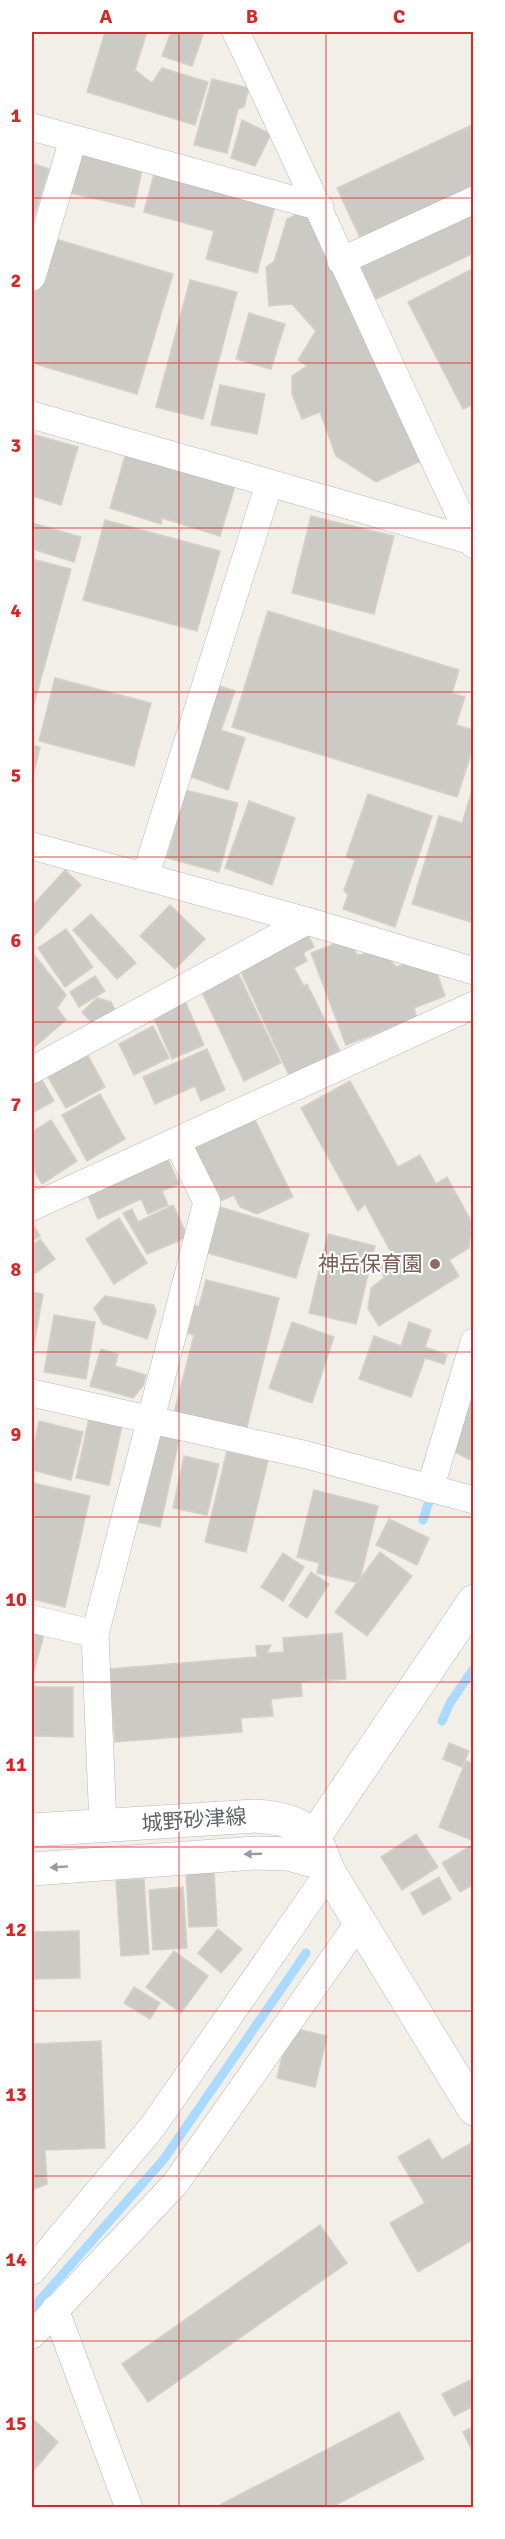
<svg xmlns="http://www.w3.org/2000/svg" width="505" height="2539" font-family="Signika,'Noto Sans JP',sans-serif">
<rect width="100%" height="100%" fill="#f1efe8"/>
<g fill="none" stroke-linecap="round" stroke-linejoin="round">
<g stroke="#aadaff" stroke-width="9">
<polyline points="423,1520 432,1492"/>
<polyline points="442,1721 450,1703 474,1668"/>
<polyline points="32,2309 164,2159 306,1953"/>
</g>
</g>
<g fill="#cccac5" stroke="#d6d1c6" stroke-width="1.5">
<polygon points="105,32 147,32 135,70 152,83 162,68 208,82 195,125 87,92"/>
<polygon points="171,32 204,32 192,66 162,56"/>
<polygon points="212,79 249,88 244,107 238,109 227,153 194,145"/>
<polygon points="242,120 271,134 255,166 231,158"/>
<polygon points="474,124 474,193 363,244 337,188"/>
<polygon points="82,133 147,147 134,207 69,193"/>
<polygon points="160,151 281,184 257,273 206,259 214,231 144,212"/>
<polygon points="32,163 49,169 32,223"/>
<polygon points="474,204 474,253 376,299 356,259"/>
<polygon points="308,209 423,460 376,482 336,456 320,412 302,419 292,394 292,376 307,366 298,360 316,331 292,304 269,306 266,267 274,262 287,219"/>
<polygon points="49,237 173,274 137,394 32,363 32,296"/>
<polygon points="474,268 474,404 463,409 408,302"/>
<polygon points="190,280 237,292 203,419 156,407"/>
<polygon points="249,313 285,324 271,369 236,359"/>
<polygon points="220,385 265,394 257,434 211,425"/>
<polygon points="32,434 78,447 61,505 32,496"/>
<polygon points="126,453 235,486 220,536 162,518 161,524 110,508"/>
<polygon points="311,516 394,536 374,614 292,593"/>
<polygon points="105,520 220,551 197,631 83,600"/>
<polygon points="32,523 81,537 74,562 32,549"/>
<polygon points="32,559 71,569 34,704 32,703"/>
<polygon points="268,611 459,670 452,693 465,697 456,725 474,730 474,745 457,797 232,727"/>
<polygon points="55,678 151,703 134,766 39,741"/>
<polygon points="217,685 235,691 221,730 245,738 228,790 186,775"/>
<polygon points="32,745 40,747 32,781"/>
<polygon points="474,784 474,912 471,922 412,904 439,816 462,823"/>
<polygon points="185,790 238,803 219,872 167,858"/>
<polygon points="368,794 432,816 395,927 343,909 348,895 344,890 355,860 346,857"/>
<polygon points="249,801 295,818 272,885 225,868"/>
<polygon points="65,870 81,885 32,938 32,906"/>
<polygon points="170,905 205,939 175,969 140,936"/>
<polygon points="91,914 136,963 117,979 73,930"/>
<polygon points="66,929 93,967 65,987 38,948"/>
<polygon points="307,932 314,947 303,953 307,961 294,968 304,986 307,984 344,1059 293,1084 239,968"/>
<polygon points="350,938 357,955 383,951 396,967 410,962 433,962 445,996 414,1008 417,1018 346,1045 311,953"/>
<polygon points="32,952 66,995 57,1008 66,1020 32,1049"/>
<polygon points="238,973 281,1063 244,1081 201,990"/>
<polygon points="95,976 105,991 79,1007 70,992"/>
<polygon points="182,994 204,1045 172,1059 150,1009"/>
<polygon points="97,998 111,1002 118,1016 96,1027 82,1012"/>
<polygon points="153,1026 169,1058 134,1075 119,1044"/>
<polygon points="207,1049 225,1090 201,1101 195,1086 155,1104 143,1077"/>
<polygon points="85,1050 105,1087 66,1108 45,1072"/>
<polygon points="37,1071 54,1101 32,1113 32,1074"/>
<polygon points="350,1081 398,1167 420,1155 436,1184 447,1177 472,1223 469,1248 449,1260 459,1276 379,1326 368,1309 371,1288 384,1278 380,1265 392,1254 365,1204 358,1211 301,1108"/>
<polygon points="100,1094 125,1139 87,1161 62,1115"/>
<polygon points="254,1118 293,1197 257,1214 240,1207 234,1195 216,1203 190,1150"/>
<polygon points="51,1120 77,1161 42,1184 32,1167 32,1132"/>
<polygon points="166,1155 179,1184 162,1191 168,1205 148,1214 141,1199 98,1219 86,1191"/>
<polygon points="173,1205 188,1237 147,1254 123,1213 132,1209 138,1222"/>
<polygon points="220,1207 309,1234 296,1278 207,1253"/>
<polygon points="119,1218 147,1263 114,1284 86,1239"/>
<polygon points="32,1223 40,1236 32,1241"/>
<polygon points="328,1234 375,1246 356,1324 309,1313"/>
<polygon points="40,1239 55,1259 34,1274 32,1246"/>
<polygon points="206,1280 279,1298 246,1431 174,1413 194,1335 185,1333 192,1305 199,1306"/>
<polygon points="32,1292 43,1294 32,1356"/>
<polygon points="105,1296 154,1305 156,1311 147,1339 103,1324 94,1308"/>
<polygon points="54,1315 95,1322 86,1379 44,1372"/>
<polygon points="292,1322 334,1337 312,1403 269,1388"/>
<polygon points="409,1322 431,1330 425,1347 447,1355 444,1364 425,1358 411,1397 359,1379 374,1336 401,1346"/>
<polygon points="101,1349 118,1354 115,1366 146,1375 143,1386 133,1398 90,1386"/>
<polygon points="474,1395 474,1462 445,1447"/>
<polygon points="90,1414 123,1421 109,1485 76,1478"/>
<polygon points="39,1421 83,1432 71,1480 32,1470 32,1453"/>
<polygon points="153,1429 180,1435 160,1527 133,1521"/>
<polygon points="227,1451 268,1461 246,1552 205,1542"/>
<polygon points="184,1456 219,1464 207,1515 173,1508"/>
<polygon points="33,1483 90,1496 65,1607 32,1599"/>
<polygon points="314,1490 378,1506 359,1583 317,1573 319,1563 297,1557"/>
<polygon points="389,1519 429,1538 417,1565 376,1545"/>
<polygon points="380,1552 412,1576 367,1636 335,1612"/>
<polygon points="283,1553 304,1567 283,1601 261,1587"/>
<polygon points="311,1572 329,1584 307,1618 289,1606"/>
<polygon points="32,1627 45,1631 34,1671 32,1670"/>
<polygon points="342,1633 346,1679 301,1682 302,1696 271,1699 273,1716 241,1718 242,1732 115,1742 109,1669 257,1657 256,1646 271,1645 267,1653 284,1652 283,1638"/>
<polygon points="32,1687 73,1687 73,1737 32,1736"/>
<polygon points="449,1743 469,1751 462,1767 443,1759"/>
<polygon points="466,1761 474,1764 474,1841 439,1827"/>
<polygon points="416,1834 438,1867 402,1890 381,1857"/>
<polygon points="474,1844 474,1884 460,1892 442,1863"/>
<polygon points="214,1871 217,1926 189,1927 186,1873"/>
<polygon points="439,1877 451,1899 423,1915 411,1893"/>
<polygon points="144,1879 149,1954 121,1956 116,1880"/>
<polygon points="183,1887 187,1948 153,1950 149,1890"/>
<polygon points="218,1929 242,1949 221,1973 198,1953"/>
<polygon points="79,1931 80,1978 32,1979 32,1932"/>
<polygon points="174,1951 208,1976 181,2013 146,1987"/>
<polygon points="134,1987 160,2003 150,2019 124,2003"/>
<polygon points="289,2027 327,2036 315,2087 277,2078"/>
<polygon points="101,2041 105,2148 45,2150 47,2184 32,2190 32,2044"/>
<polygon points="429,2139 442,2160 471,2143 474,2147 474,2239 418,2272 390,2223 425,2203 398,2157"/>
<polygon points="320,2225 347,2263 148,2402 122,2364"/>
<polygon points="474,2378 474,2406 454,2416 442,2394"/>
<polygon points="399,2412 424,2459 330,2508 214,2508"/>
<polygon points="32,2418 58,2442 32,2472"/>
<polygon points="474,2426 474,2453 473,2453 463,2432"/>
</g>
<g fill="none" stroke-linecap="round" stroke-linejoin="round">
<g stroke="#b5b8bc" stroke-width="28">
<g id="street">
<path d="M236 32C317 202 393 374 474 545"/>
<polyline points="32,127 320,207"/>
<polyline points="341,261 474,200"/>
<polyline points="32,277 73,140"/>
<polyline points="32,415 472,541"/>
<polyline points="32,846 307,921 474,971"/>
<polyline points="145,877 269,484"/>
<polyline points="32,1070 307,921"/>
<polyline points="32,1207 474,1005"/>
<polyline points="32,1393 307,1455 474,1500"/>
<polyline points="430,1489 474,1342"/>
<polyline points="32,1619 95,1634"/>
<polyline points="103,1826 95,1634 207,1202 177,1142"/>
<polyline points="32,2271 153,2126 329,1872"/>
<polyline points="55,2309 129,2508"/>
<polyline points="32,2335 175,2184 360,1921"/>
</g>
</g>
<g stroke="#b6babf" stroke-width="34">
<g id="secondary">
<path d="M32 1830 255 1816C274 1817 300 1821 313 1837 320 1845 324 1861 329 1872L474 2109"/>
<polyline points="289,1854 314,1837 474,1601"/>
<polyline points="32,1869 257,1853 289,1854 309,1860"/>
</g>
</g>
<use href="#street" stroke="#fff" stroke-width="27"/>
<use href="#secondary" stroke="#fff" stroke-width="33"/>
</g>
<defs><path id="oneway-solid" d="M-6-.8H1V-3.2L6.5 0L1 3.2V.8H-6Z" transform="scale(1.5)"/></defs>
<g fill="#979a9d">
<use href="#oneway-solid" transform="translate(253 1854) rotate(178)"/>
<use href="#oneway-solid" transform="translate(59 1867) rotate(176)"/>
</g>
<path fill="none" stroke="#d62828" stroke-width="1.5" stroke-opacity="0.55" d="M179 32V2508M326 32V2508M32 198H474M32 363H474M32 528H474M32 692H474M32 857H474M32 1022H474M32 1187H474M32 1352H474M32 1517H474M32 1682H474M32 1847H474M32 2011H474M32 2176H474M32 2341H474"/>
<circle fill="#8d6e63" stroke="#fff" stroke-width="2" cx="435" cy="1264" r="6"/>
<g text-anchor="middle" stroke-width="4.5" stroke-linejoin="round" paint-order="stroke">
<g font-size="21" fill="#785e54" stroke="#fff" text-anchor="end">
<text x="423" y="1271">神岳保育園</text>
</g>
<g font-size="21" fill="#5f6368" stroke="#fff">
<text transform="translate(194 1820) rotate(-4)" y="7">城野砂津線</text>
</g>
</g>
<rect width="505" height="2539" fill="none" stroke="#ffffff" stroke-width="66"/>
<rect x="33" y="33" width="439" height="2473" fill="none" stroke="#d62828" stroke-width="2"/>
<g font-size="20" text-anchor="middle" font-weight="bold" fill="#d62828">
<text x="106" y="23">A</text>
<text x="252" y="23">B</text>
<text x="399" y="23">C</text>
<text x="16" y="122">1</text>
<text x="16" y="287">2</text>
<text x="16" y="452">3</text>
<text x="16" y="617">4</text>
<text x="16" y="782">5</text>
<text x="16" y="947">6</text>
<text x="16" y="1111">7</text>
<text x="16" y="1276">8</text>
<text x="16" y="1441">9</text>
<text x="16" y="1606">10</text>
<text x="16" y="1771">11</text>
<text x="16" y="1936">12</text>
<text x="16" y="2101">13</text>
<text x="16" y="2266">14</text>
<text x="16" y="2430">15</text>
</g>
</svg>
